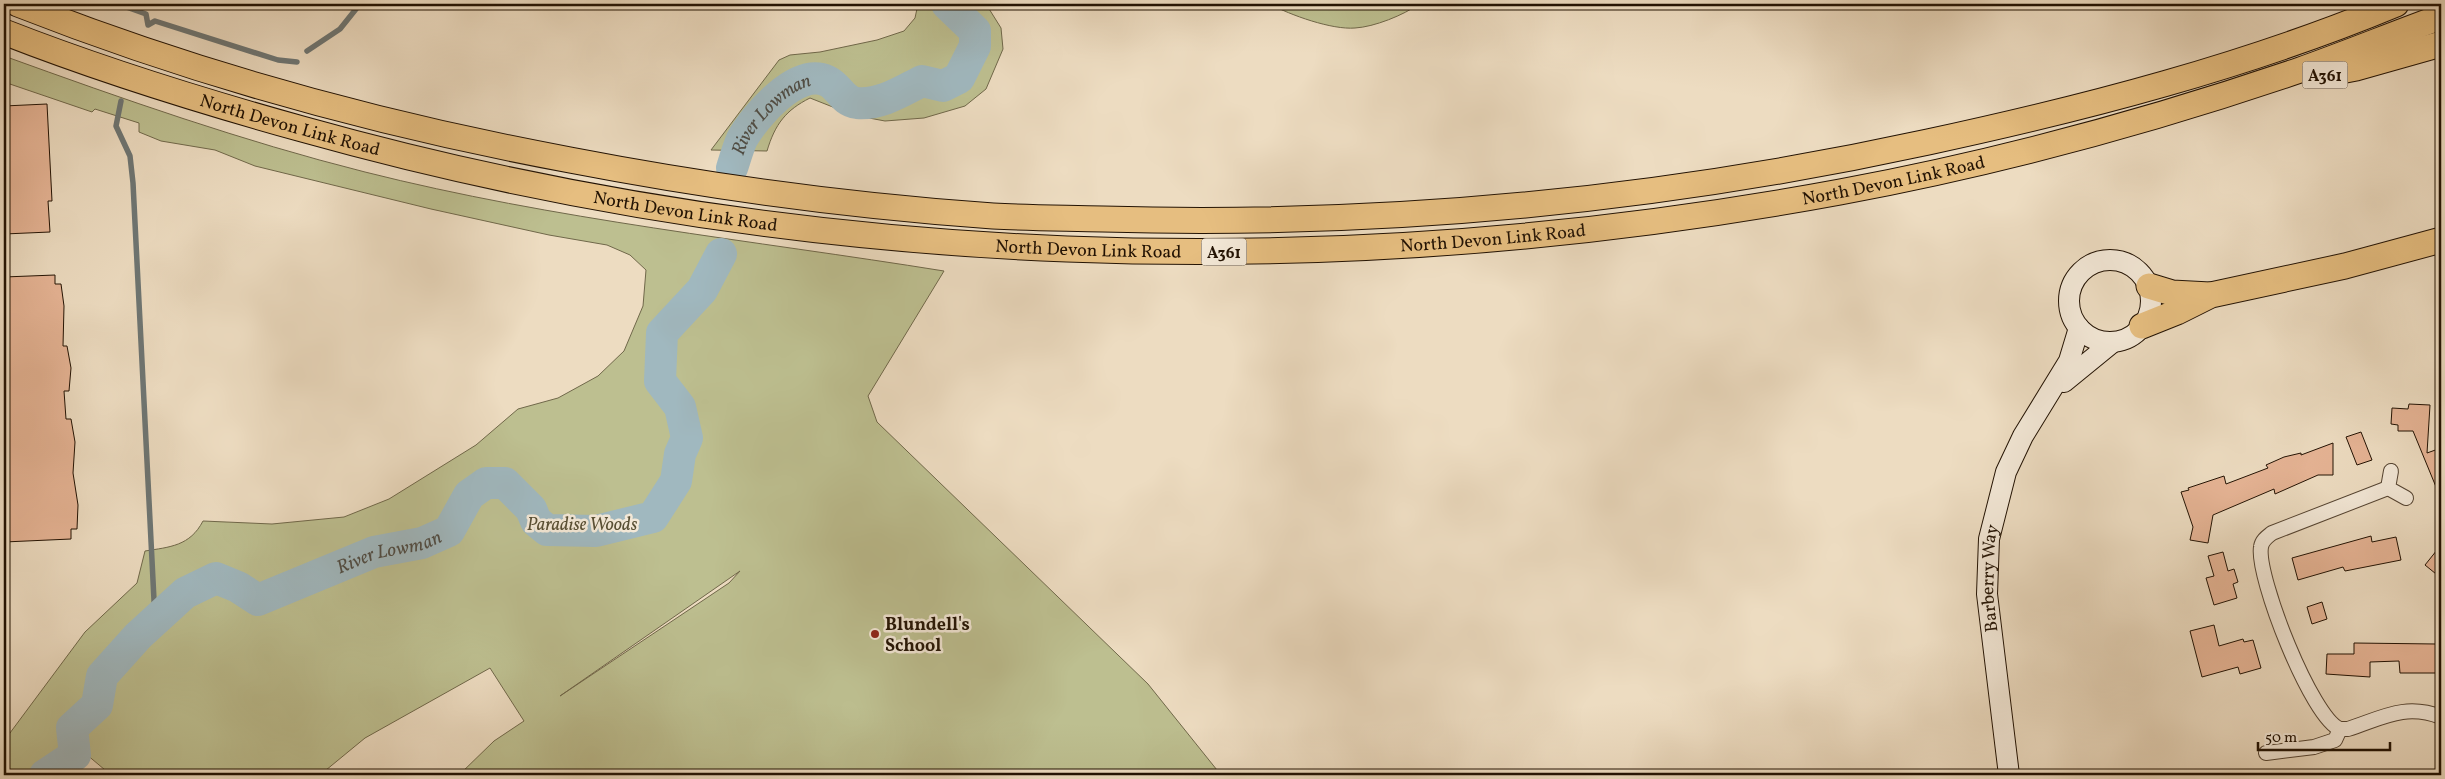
<svg xmlns="http://www.w3.org/2000/svg" width="2445" height="779" font-family="Vollkorn,serif">
<rect width="100%" height="100%" fill="#eddcc1"/>
<filter id="stains"><feTurbulence type="fractalNoise" baseFrequency=".004" numOctaves="4"/><feColorMatrix values="0 0 0 0 .2 0 0 0 0 .09 0 0 0 0 .02 0 0 0 .5 -.17"/></filter>
<radialGradient id="worn" r=".72"><stop offset=".6" stop-color="#630" stop-opacity="0"/><stop offset="1" stop-color="#630" stop-opacity=".3"/></radialGradient>
<g fill="#bdbf90" stroke="#70684a" fill-rule="evenodd">
<path d="M918 4H986L1001 28 1003 49 986 89 965 106 924 118 885 121 853 115 810 98C786 110 775 124 767 151L711 150 779 60 790 55 820 52 877 40 904 31 915 18Z"/>
<path d="M1270 4H1419C1404 15 1374 27 1355 28 1332 30 1290 15 1270 4Z"/>
<path d="M4 56C123 99 242 141 365 172 555 220 751 240 944 271L868 396 877 422 1148 684 1221 775H459L494 741 524 721 490 668 365 738 320 775H111L86 754 54 775H4V741L85 632 137 583 145 551C170 547 190 546 203 521L272 524 344 517 389 499 476 445 518 409 558 398 598 376 624 351 643 306 646 270 630 255 607 245 549 235 431 209 255 166 215 150 161 141 139 132V123L95 109 92 112 4 82ZM740 571 729 583 560 696Z"/>
</g>
<g fill="none" stroke-linecap="round" stroke-linejoin="round">
<g stroke="#6e7674" stroke-width="5.5">
<polyline points="118,4 146,14 148,25 155,21 278,60 297,62"/>
<polyline points="307,51 340,29 360,4"/>
<polyline points="121,101 116,126 130,156 133,183 155,620"/>
</g>
<g stroke="#a0b8bf" stroke-width="32">
<path id="s1" d="M732 168C735 159 738 148 742 139 755 116 797 67 827 81 840 87 842 101 857 103 881 105 902 91 922 81L943 86 959 78 975 46V31L947 4"/>
<path id="s2" d="M45 775 75 755 72 728 97 705 102 676 138 636 185 593 216 578 238 587 258 600 374 552 422 543 449 531 469 495 486 483H505L531 509 536 521 547 530 596 531 653 517 676 481 680 454 687 438 680 407 660 381 662 333 702 290 721 254"/>
</g>
</g>
<g fill="#e6b495" stroke="#221203">
<polygon points="47,104 52,201 48,201 50,232 4,234 4,106"/>
<polygon points="55,275 55,284 61,284 64,306 63,346 67,346 71,368 69,391 64,391 66,419 71,419 75,442 73,473 78,505 77,529 71,529 71,539 4,542 4,277"/>
<polygon points="2409,404 2430,405 2427,453 2441,448 2441,499 2413,431 2398,431 2398,425 2391,424 2392,408 2408,409"/>
<polygon points="2361,432 2372,460 2357,465 2346,437"/>
<polygon points="2333,443 2333,475 2318,475 2275,494 2274,489 2213,515 2208,543 2190,540 2193,527 2181,492 2189,490 2188,488 2224,476 2226,484 2268,468 2266,465 2284,457 2301,453 2301,455"/>
<polygon points="2371,536 2372,542 2396,537 2401,560 2345,571 2343,567 2298,580 2292,558"/>
<polygon points="2441,545 2441,578 2425,565"/>
<polygon points="2223,552 2228,571 2234,569 2238,582 2233,584 2237,598 2214,605 2206,578 2214,576 2208,556"/>
<polygon points="2322,602 2327,619 2312,624 2307,607"/>
<polygon points="2214,625 2219,646 2243,639 2244,642 2253,640 2261,668 2240,674 2238,667 2202,677 2190,631"/>
<polygon points="2354,643 2436,644 2437,673 2400,673 2399,661 2370,662 2370,677 2326,674 2327,654 2354,654"/>
</g>
<g fill="none" stroke-linecap="round" stroke-linejoin="round">
<g stroke="#554432" stroke-width="16">
<g id="street">
<polyline points="2391,471 2388,488 2406,498"/>
<path d="M2340 729C2312 719 2256 576 2261 547 2262 540 2267 537 2272 533L2388 488"/>
<path d="M2266 753 2314 747 2335 740 2340 729H2348C2382 718 2405 703 2441 717"/>
</g>
</g>
<g stroke="#221203" stroke-width="22">
<g id="secondary">
<circle cx="2110" cy="301" r="41"/>
<polyline points="2064,382 2113,342"/>
<path id="s3" d="M2009 775 1987 594 1989 539 2006 472 2023 436 2069 361 2079 328"/>
</g>
</g>
<g stroke="#221203" stroke-width="27">
<g id="highway">
<path d="M18 4C196 74 382 125 570 160 710 187 851 206 993 216 1030 218 1067 218 1103 219 1381 227 1657 201 1928 142 2086 108 2247 66 2396 4"/>
<path id="s4" d="M4 32C101 70 201 101 302 129 805 270 1326 287 1840 192 1996 163 2151 121 2300 70 2348 53 2394 34 2441 17"/>
<polyline points="2320,75 2356,68 2441,44"/>
<polyline points="2149,286 2172,293 2210,295"/>
<polyline points="2142,326 2177,312 2211,295 2345,266 2441,240"/>
</g>
</g>
<use href="#street" stroke="#f3e8d7" stroke-width="14"/>
<use href="#secondary" stroke="#f3e8d7" stroke-width="20"/>
<use href="#highway" stroke="#e6be80" stroke-width="25"/>
</g>
<circle fill="#8f2418" stroke="#f3e8d7" stroke-width="2" cx="875" cy="634" r="5"/>
<g text-anchor="middle" stroke-width="5" stroke-linejoin="round" paint-order="stroke">
<g fill="#f3e8d7" stroke="#615243" stroke-width="1">
<rect x="2302.5" y="61.5" width="45" height="27" rx="4"/>
<rect x="1201.5" y="238.5" width="45" height="27" rx="4"/>
</g>
<g font-size="16" font-weight="bold" fill="#221203">
<text x="2325" y="81">A361</text>
<text x="1224" y="258">A361</text>
</g>
<g font-size="18" fill="#221203" stroke="#f3e8d7">
<text dy="6" stroke="none"><textPath href="#s4" startOffset="301">North Devon Link Road</textPath></text>
<text dy="6" stroke="none"><textPath href="#s4" startOffset="1921">North Devon Link Road</textPath></text>
<text dy="6" stroke="none"><textPath href="#s4" startOffset="706">North Devon Link Road</textPath></text>
<text dy="6" stroke="none"><textPath href="#s4" startOffset="1516">North Devon Link Road</textPath></text>
<text dy="6" stroke="none"><textPath href="#s4" startOffset="1111">North Devon Link Road</textPath></text>
<text dy="6" stroke="none"><textPath href="#s3" startOffset="198">Barberry Way</textPath></text>
</g>
<g font-size="18" font-style="italic" fill="#584f34" stroke="#f3e8d7">
<text x="582" y="530">Paradise Woods</text>
</g>
<g font-size="18" font-weight="bold" fill="#221203" stroke="#f3e8d7" text-anchor="start">
<text x="885" y="630">Blundell's<tspan x="885" dy="21">School</tspan></text>
</g>
<g font-size="19" font-style="italic" fill="#4e4c45" stroke="#f3e8d7">
<text dy="7" stroke="none"><textPath href="#s1" startOffset="69">River Lowman</textPath></text>
<text dy="7" stroke="none"><textPath href="#s2" startOffset="466">River Lowman</textPath></text>
</g>
</g>
<rect width="2445" height="779" fill="none" stroke="#eddcc1" stroke-width="20"/>
<rect x="5" y="5" width="2435" height="769" fill="none" stroke="#221203" stroke-width="2.5"/>
<rect x="10" y="10" width="2425" height="759" fill="none" stroke="#221203"/>
<path d="M2258 742v8h132v-8" fill="none" stroke="#221203" stroke-width="2.5"/>
<text x="2265" y="742" font-size="15" fill="#221203" stroke="#f3e8d7" stroke-width="4" paint-order="stroke">50 m</text>
<rect width="100%" height="100%" filter="url(#stains)"/>
<rect width="100%" height="100%" fill="url(#worn)"/>
</svg>
